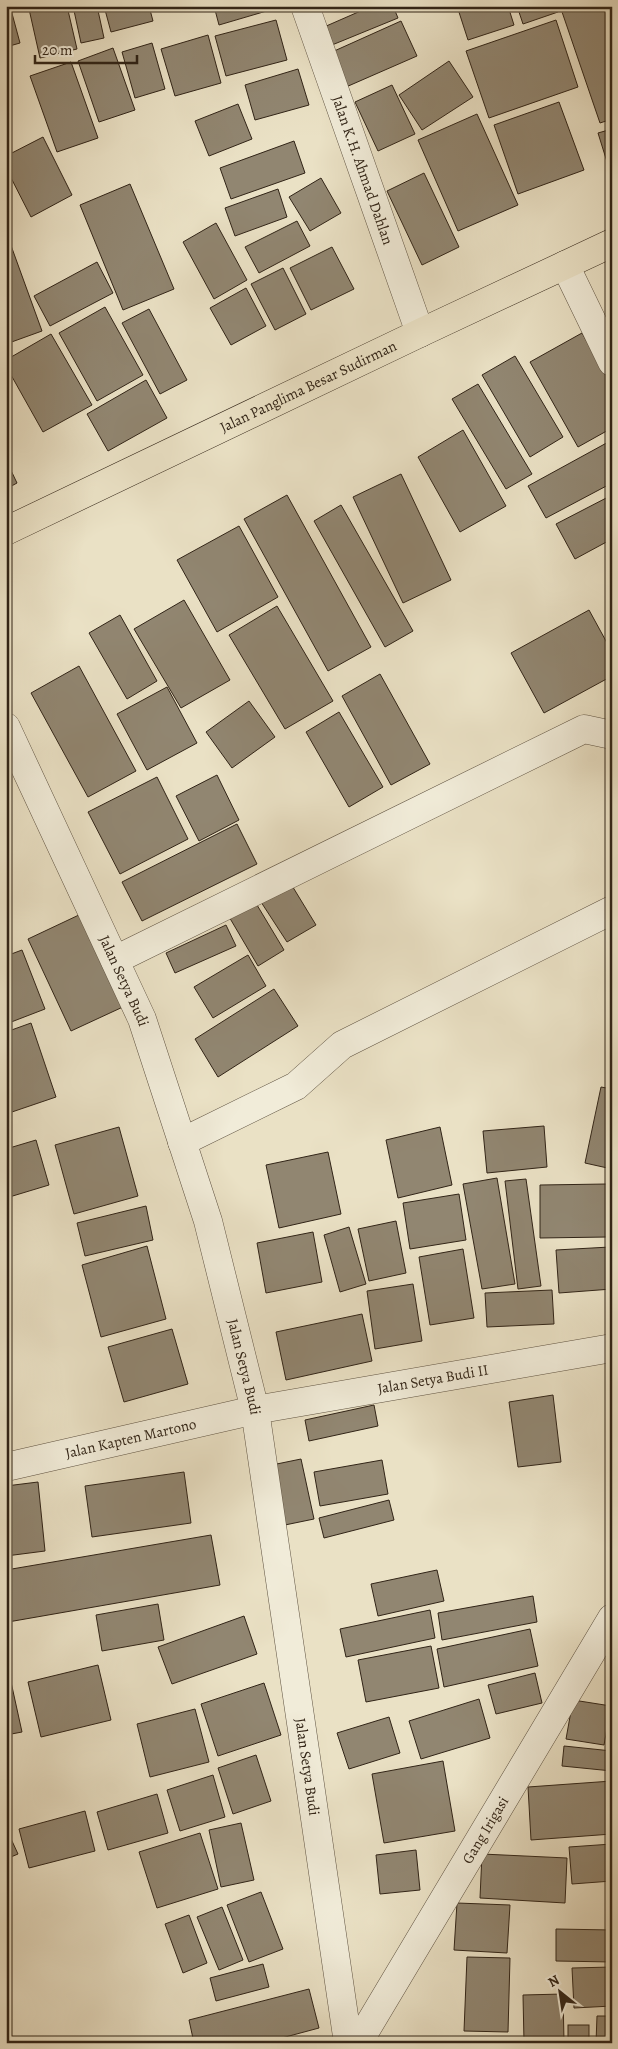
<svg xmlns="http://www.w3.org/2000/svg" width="618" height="2049" font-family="Alegreya,serif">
<rect width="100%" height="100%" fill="#eae1c5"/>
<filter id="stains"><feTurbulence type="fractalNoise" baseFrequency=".004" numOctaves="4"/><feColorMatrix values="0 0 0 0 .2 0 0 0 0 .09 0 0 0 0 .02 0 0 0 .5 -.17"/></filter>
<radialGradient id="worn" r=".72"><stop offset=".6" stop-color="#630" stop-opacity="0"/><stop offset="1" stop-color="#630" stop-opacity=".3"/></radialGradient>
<g fill="#918671" stroke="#312417">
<polygon points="6,6 10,6 20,43 6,47"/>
<polygon points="39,6 67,6 77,49 40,58 29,9"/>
<polygon points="73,6 97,6 104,38 81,43"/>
<polygon points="104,6 149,6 153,21 111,32"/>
<polygon points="214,6 269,6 270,10 219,25"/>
<polygon points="372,6 393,6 398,18 332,45 324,27"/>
<polygon points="457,6 508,6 514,25 468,40"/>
<polygon points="517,6 556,6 558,12 523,24"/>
<polygon points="560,6 612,6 612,119 600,123"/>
<polygon points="276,20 287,60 226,76 215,36"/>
<polygon points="556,20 578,87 489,118 466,51"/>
<polygon points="401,21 417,56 346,87 332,52"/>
<polygon points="208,35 221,83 175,96 161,49"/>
<polygon points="152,43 165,89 135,98 122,52"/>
<polygon points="113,48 135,110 99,122 78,61"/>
<polygon points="449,61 473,97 422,130 399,95"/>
<polygon points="71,62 98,138 57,152 30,76"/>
<polygon points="298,69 309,105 255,120 245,85"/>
<polygon points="392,85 415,134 378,151 355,102"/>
<polygon points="559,102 584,170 518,194 494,125"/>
<polygon points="238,104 252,139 209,156 195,121"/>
<polygon points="477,114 518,205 458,231 418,140"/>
<polygon points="612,129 612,178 598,133"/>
<polygon points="43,137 72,195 31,217 6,168 6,156"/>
<polygon points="294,141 305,173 231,199 220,168"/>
<polygon points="424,173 459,247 422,265 387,191"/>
<polygon points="321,178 341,213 310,231 289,197"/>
<polygon points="130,184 174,289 123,310 80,205"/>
<polygon points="278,189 287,217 235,236 225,208"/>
<polygon points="297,221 310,246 259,273 245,247"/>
<polygon points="216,223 247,280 214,299 183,242"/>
<polygon points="9,240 42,331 6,344 6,241"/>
<polygon points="332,247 354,289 311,310 290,268"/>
<polygon points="97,262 113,293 50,326 34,296"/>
<polygon points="283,268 306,314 275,330 251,284"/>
<polygon points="246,288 266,326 231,345 210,308"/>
<polygon points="105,307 143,375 97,401 59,333"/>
<polygon points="149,309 187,380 160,394 122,323"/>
<polygon points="582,333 612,385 612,428 578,447 530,362"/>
<polygon points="51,334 92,405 43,432 6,366 6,360"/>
<polygon points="515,356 563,437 530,457 482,375"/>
<polygon points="146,380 167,418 108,451 87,414"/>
<polygon points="478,384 532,474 506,489 452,399"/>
<polygon points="463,430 506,506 460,532 418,457"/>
<polygon points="612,440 612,483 546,518 528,486"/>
<polygon points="6,460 17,483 6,489"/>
<polygon points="401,474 451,580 403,603 353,497"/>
<polygon points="287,495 371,647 328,671 244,519"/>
<polygon points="612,495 612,539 575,559 556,524"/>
<polygon points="341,505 413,631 385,647 314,521"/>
<polygon points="239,526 278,597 217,632 177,560"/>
<polygon points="184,600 230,680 181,708 134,629"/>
<polygon points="277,606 333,701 285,729 229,635"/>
<polygon points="589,610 612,652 612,676 544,713 511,653"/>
<polygon points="120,615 157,681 127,699 89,633"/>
<polygon points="79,666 136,771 88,797 31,693"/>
<polygon points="380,674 430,764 391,785 342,696"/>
<polygon points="167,687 197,743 147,770 117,714"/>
<polygon points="249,701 275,737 232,768 206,732"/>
<polygon points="339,712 383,787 349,807 306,732"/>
<polygon points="217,775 239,820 199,841 176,796"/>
<polygon points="157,777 188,839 120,874 88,812"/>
<polygon points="237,824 257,864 142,921 122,882"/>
<polygon points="291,884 316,925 287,942 261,902"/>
<polygon points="254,900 284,950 258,966 228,915"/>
<polygon points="81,914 125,1006 71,1031 28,939"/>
<polygon points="226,925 236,946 175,973 166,953"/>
<polygon points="22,950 45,1009 6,1024 6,956"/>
<polygon points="248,955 266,986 213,1018 194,987"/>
<polygon points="274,989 298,1026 218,1077 195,1039"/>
<polygon points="31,1023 56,1097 6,1114 6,1032"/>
<polygon points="601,1087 612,1089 612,1169 585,1163"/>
<polygon points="544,1126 547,1167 487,1173 483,1131"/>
<polygon points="119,1127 138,1196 74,1214 55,1145"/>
<polygon points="440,1127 452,1185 398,1198 386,1140"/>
<polygon points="36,1140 49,1185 6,1198 6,1149"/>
<polygon points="328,1152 341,1214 279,1228 266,1165"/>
<polygon points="497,1178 515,1284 482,1289 463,1184"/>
<polygon points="526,1179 541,1286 518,1289 505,1181"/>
<polygon points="607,1184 607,1237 540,1238 540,1185"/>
<polygon points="459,1194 466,1240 410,1249 403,1203"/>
<polygon points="146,1206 153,1240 85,1256 77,1223"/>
<polygon points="396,1221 406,1273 369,1281 358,1229"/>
<polygon points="349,1227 366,1284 340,1292 324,1235"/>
<polygon points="313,1232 322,1282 266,1293 257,1243"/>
<polygon points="147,1246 166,1319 101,1337 82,1265"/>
<polygon points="610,1247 612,1289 559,1293 556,1250"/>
<polygon points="463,1249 474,1318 430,1325 419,1257"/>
<polygon points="413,1284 422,1341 375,1349 367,1291"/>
<polygon points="552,1290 554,1324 487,1327 485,1293"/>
<polygon points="362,1314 372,1361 286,1380 276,1332"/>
<polygon points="172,1329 188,1384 124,1402 108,1347"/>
<polygon points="6,1368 10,1382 6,1384"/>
<polygon points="553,1395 561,1462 518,1467 509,1402"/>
<polygon points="374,1405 378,1426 309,1441 305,1420"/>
<polygon points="301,1459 314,1519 280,1526 267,1466"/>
<polygon points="382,1460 388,1494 320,1506 314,1472"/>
<polygon points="184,1472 191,1523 92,1537 85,1486"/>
<polygon points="38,1482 45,1551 6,1556 6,1486"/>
<polygon points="389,1500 394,1520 324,1538 319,1518"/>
<polygon points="211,1535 220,1585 8,1622 6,1570"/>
<polygon points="437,1570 444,1601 378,1616 371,1584"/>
<polygon points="533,1596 537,1622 442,1640 438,1613"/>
<polygon points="158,1604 164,1640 102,1651 96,1615"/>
<polygon points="430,1610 435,1638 346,1657 340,1629"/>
<polygon points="244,1616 257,1654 172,1684 158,1647"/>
<polygon points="530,1629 538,1666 444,1687 437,1649"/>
<polygon points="431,1646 439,1688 366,1702 358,1660"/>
<polygon points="6,1649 10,1673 6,1673"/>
<polygon points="98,1665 111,1720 41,1737 28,1682"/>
<polygon points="535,1673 542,1703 496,1714 488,1685"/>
<polygon points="11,1682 22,1732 6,1735 6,1683"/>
<polygon points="264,1683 281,1735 218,1756 201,1704"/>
<polygon points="479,1699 490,1738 421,1759 409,1721"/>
<polygon points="573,1700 611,1706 604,1745 566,1739"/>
<polygon points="612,1706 612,1744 607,1744"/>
<polygon points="195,1709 209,1762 150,1777 137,1724"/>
<polygon points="389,1717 400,1753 349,1769 337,1733"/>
<polygon points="564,1746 612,1751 612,1771 562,1766"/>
<polygon points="256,1755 271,1801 233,1814 218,1768"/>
<polygon points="443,1761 455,1831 384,1843 372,1774"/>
<polygon points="213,1775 225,1817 180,1831 167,1790"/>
<polygon points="612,1781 612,1834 531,1840 528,1787"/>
<polygon points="157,1794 168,1833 108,1850 97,1812"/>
<polygon points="85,1811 95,1851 29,1868 19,1829"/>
<polygon points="241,1823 254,1880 221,1887 209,1830"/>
<polygon points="6,1828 18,1854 6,1859"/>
<polygon points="200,1833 218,1889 157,1908 139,1852"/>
<polygon points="612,1844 612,1881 572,1884 569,1847"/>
<polygon points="416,1850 420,1890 380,1894 376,1855"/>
<polygon points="482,1854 567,1858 565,1903 480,1898"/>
<polygon points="261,1892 283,1949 249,1962 227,1905"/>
<polygon points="457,1903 510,1905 507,1953 454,1950"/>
<polygon points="222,1907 243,1960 219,1970 197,1917"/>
<polygon points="189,1915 207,1963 183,1973 165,1924"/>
<polygon points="556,1929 612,1930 612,1962 556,1961"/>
<polygon points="467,1957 510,1958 508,2032 464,2031"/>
<polygon points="263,1964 269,1987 216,2001 210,1978"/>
<polygon points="612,1967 612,2006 574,2008 572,1968"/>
<polygon points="309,1989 319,2028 263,2043 194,2043 189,2020"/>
<polygon points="563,1994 564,2041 524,2042 523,1995"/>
<polygon points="597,2016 612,2016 612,2043 596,2043"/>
<rect x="568" y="2025" width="21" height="18"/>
</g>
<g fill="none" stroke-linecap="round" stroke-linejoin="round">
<g stroke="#5f5342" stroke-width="29">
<g id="minor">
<path id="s1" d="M305 6 420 333"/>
<polyline points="565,265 612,362"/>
<polyline points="115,960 584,729 612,735"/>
<polyline points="182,1142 296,1086 342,1045 612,910"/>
<path id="s2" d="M6 1467 255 1410 612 1348"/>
<path id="s3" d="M358 2043 612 1618"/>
</g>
</g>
<g stroke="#5f5342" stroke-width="29">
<g id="tertiary">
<path id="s4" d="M6 727 142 1019 208 1221 255 1410 348 2043"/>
</g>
</g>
<g stroke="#312417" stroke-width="29">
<g id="primary">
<path id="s5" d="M6 531 420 333 612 243"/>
</g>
</g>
<use href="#minor" stroke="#f1ecd9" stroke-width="28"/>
<use href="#tertiary" stroke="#f1ecd9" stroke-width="28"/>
<use href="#primary" stroke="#eae1c5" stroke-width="28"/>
</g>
<g text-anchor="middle" stroke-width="4" stroke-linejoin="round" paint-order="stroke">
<g font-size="15" fill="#312417" stroke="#f1ecd9">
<text dy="5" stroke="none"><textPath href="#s1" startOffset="174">Jalan K.H. Ahmad Dahlan</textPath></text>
<text dy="5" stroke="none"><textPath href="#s5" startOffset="335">Jalan Panglima Besar Sudirman</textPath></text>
<text dy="5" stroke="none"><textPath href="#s4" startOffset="280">Jalan Setya Budi</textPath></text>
<text dy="5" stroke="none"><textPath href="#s4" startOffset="685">Jalan Setya Budi</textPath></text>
<text dy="5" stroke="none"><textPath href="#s2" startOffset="436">Jalan Setya Budi II</textPath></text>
<text dy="5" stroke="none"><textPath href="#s2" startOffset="128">Jalan Kapten Martono</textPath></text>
<text dy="5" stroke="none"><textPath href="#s4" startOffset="1090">Jalan Setya Budi</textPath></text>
<text dy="5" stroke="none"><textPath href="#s3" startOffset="248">Gang Irigasi</textPath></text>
</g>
</g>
<rect width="618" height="2049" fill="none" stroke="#eae1c5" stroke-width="25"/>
<rect x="8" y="8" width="603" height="2034" fill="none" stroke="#312417" stroke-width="2.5"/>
<rect x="12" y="12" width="593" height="2024" fill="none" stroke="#312417"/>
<g transform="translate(560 1992) rotate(330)" stroke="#f1ecd9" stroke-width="4" paint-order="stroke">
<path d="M0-4L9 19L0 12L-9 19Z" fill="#312417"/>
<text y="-8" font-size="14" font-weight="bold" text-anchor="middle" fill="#312417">N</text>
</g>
<path d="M35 55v8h102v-8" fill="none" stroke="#312417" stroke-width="2.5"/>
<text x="42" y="55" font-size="15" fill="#312417" stroke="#f1ecd9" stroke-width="4" paint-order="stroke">20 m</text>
<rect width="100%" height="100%" filter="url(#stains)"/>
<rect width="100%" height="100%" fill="url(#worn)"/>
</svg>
